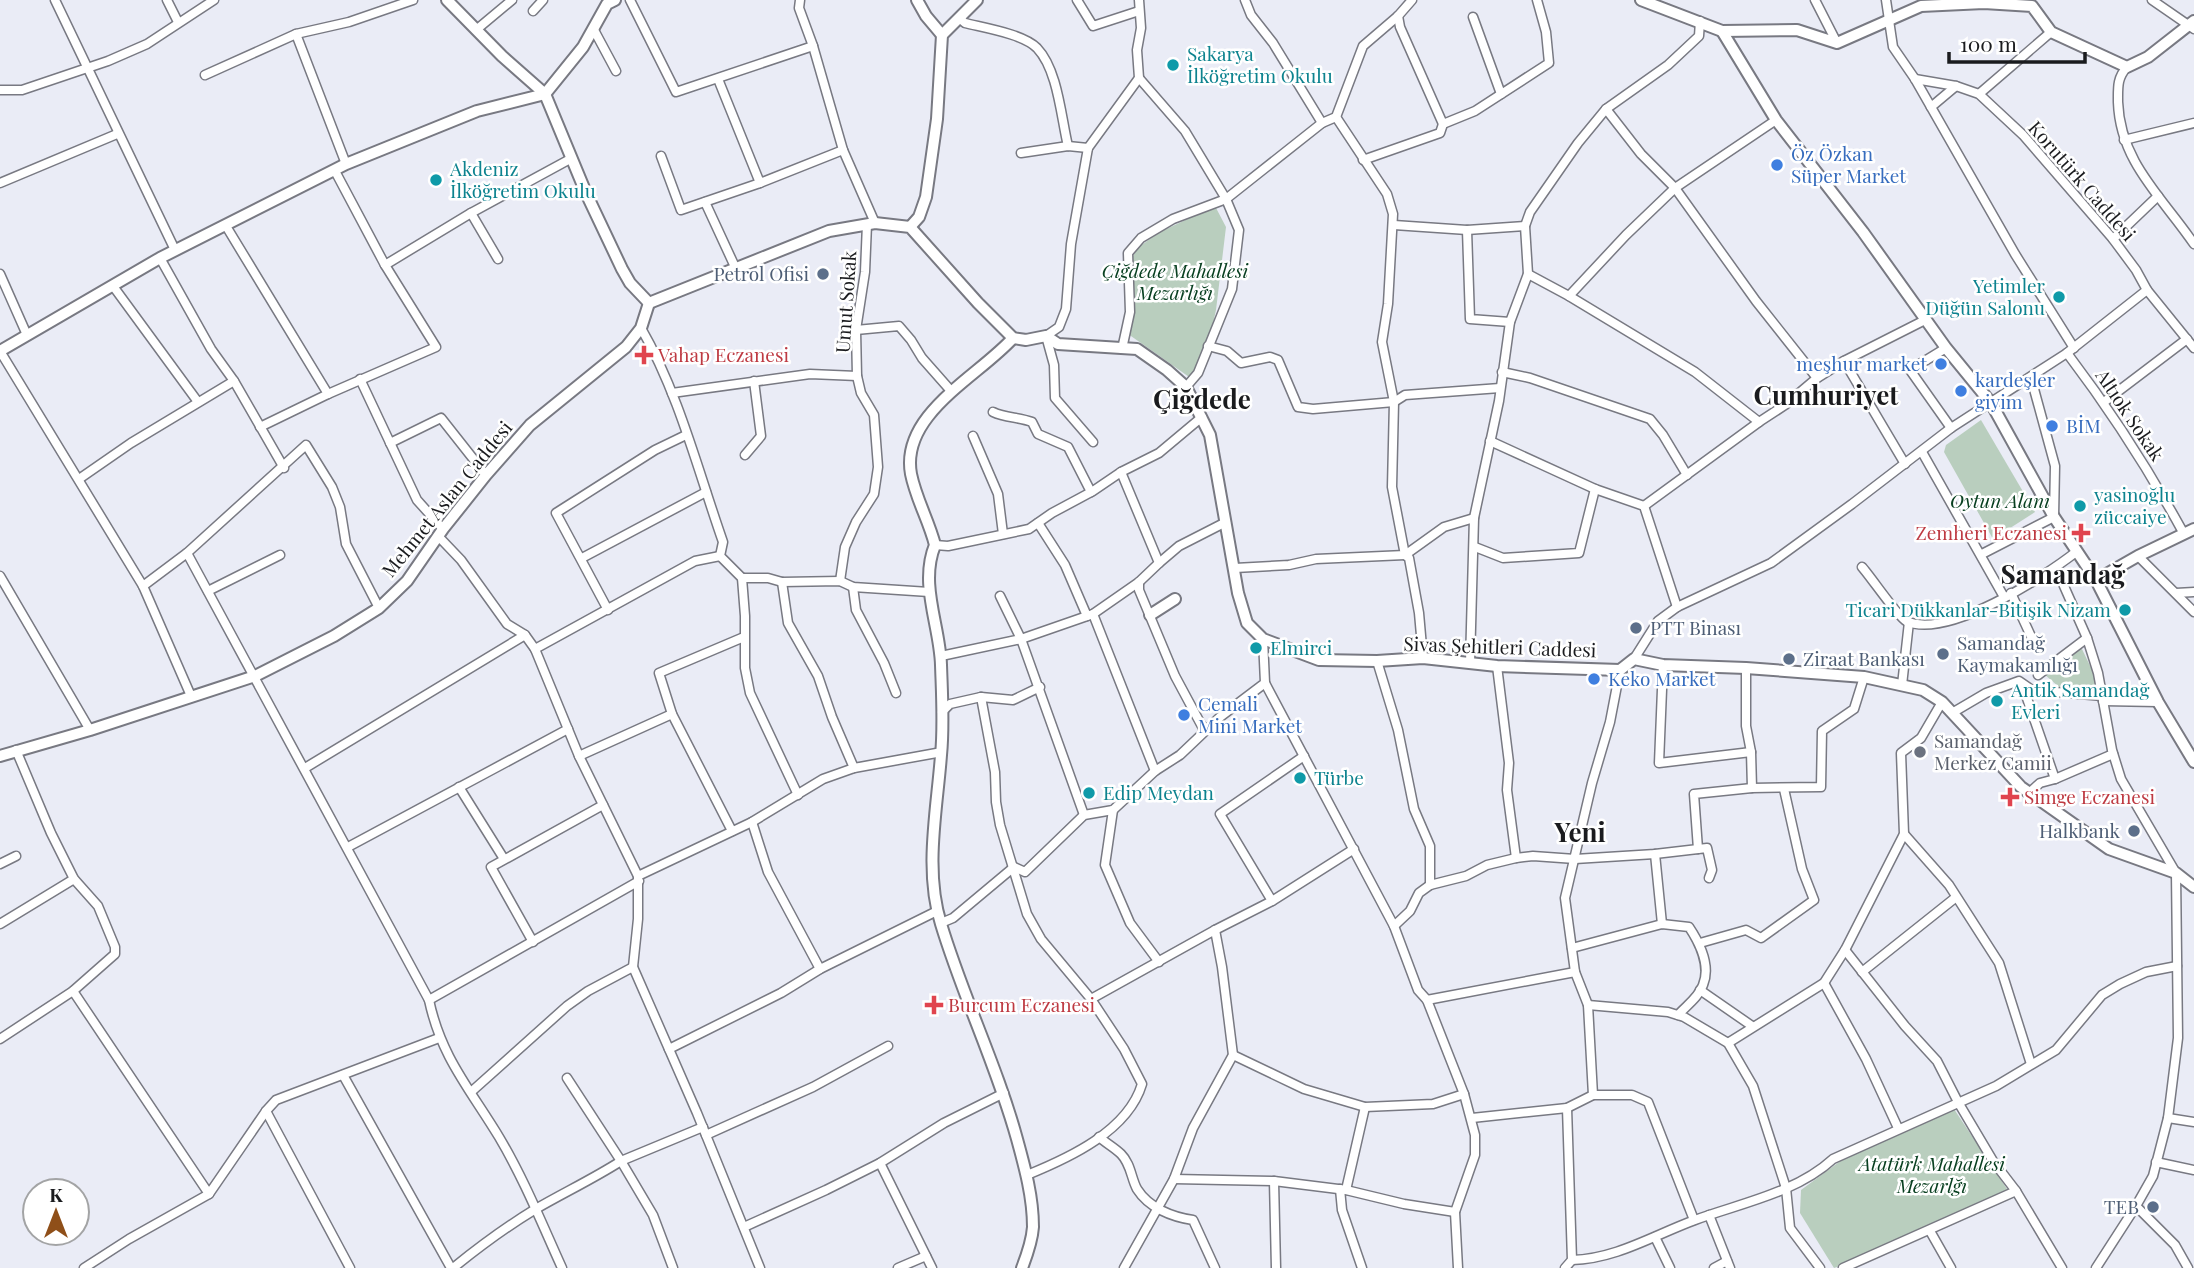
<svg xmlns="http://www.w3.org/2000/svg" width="2194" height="1268" font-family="'Playfair Display',serif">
<rect width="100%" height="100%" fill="#eaecf6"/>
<g fill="#b9cebe">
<polygon points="1215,206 1226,227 1216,310 1208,346 1192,379 1121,329 1130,308 1133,256 1139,247 1158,233"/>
<polygon points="1981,420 2035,512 1993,539 1944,452 1946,445"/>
<polygon points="2081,647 2093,672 2096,690 2059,687 2044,674"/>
<polygon points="1952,1106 2013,1198 1943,1229 1834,1268 1800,1213 1801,1190 1850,1154"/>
</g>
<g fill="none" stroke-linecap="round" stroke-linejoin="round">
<g stroke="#787982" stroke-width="11">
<g id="minor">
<polyline points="55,0 175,250"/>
<polyline points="167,0 178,22"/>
<polyline points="630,0 676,92 813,46"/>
<polyline points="800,0 799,8 813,46 843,150 875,223"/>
<polyline points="1077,0 1093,26 1139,11"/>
<polyline points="1245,0 1251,15 1273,43 1322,123"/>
<polyline points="1815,0 1837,43"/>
<polyline points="1886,0 1893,47 1915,79 2015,254 2074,348"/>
<polyline points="2152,0 2194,29"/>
<polyline points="533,11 543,0"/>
<polyline points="1398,16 1400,27 1443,124 1475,111 1549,63 1546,32 1537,0"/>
<polyline points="1473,17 1501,94"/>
<path d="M959 18 965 23C985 28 1023 34 1037 48 1058 70 1061 117 1068 146"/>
<polyline points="476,30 512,0"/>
<polyline points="594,30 616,71"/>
<path d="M2127 67C2117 78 2118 87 2118 102 2120 162 2162 197 2194 244"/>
<polyline points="205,75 296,34"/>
<polyline points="1139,78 1185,131 1226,199 1239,230 1232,289 1198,373 1186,387"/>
<polyline points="718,79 760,183"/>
<polyline points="1915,79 1956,86 1979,94 2023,135 2113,239 2136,270 2147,290 2194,348"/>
<polyline points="0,90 22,90 108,61 147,44 214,0"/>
<polyline points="1979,94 2051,32"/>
<polyline points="1931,107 1956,86"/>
<polyline points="1606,109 1641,154 1675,188 1756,301 1817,378"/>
<polyline points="1336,117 1387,194 1393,214 1388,304 1382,342 1394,402 1392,487 1405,555 1409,558 1419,613 1423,658"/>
<polyline points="2124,140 2194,123"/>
<polyline points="1021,153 1068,146 1088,148"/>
<polyline points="661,156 681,210 760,183 843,150"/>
<polyline points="1363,160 1440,133 1443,124"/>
<polyline points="346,164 296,34 349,22 413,0"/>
<polyline points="0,183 117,134"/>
<polyline points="705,202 736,269"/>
<polyline points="471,213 498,259"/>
<polyline points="1394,225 1467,230 1525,226"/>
<polyline points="226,226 328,394"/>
<polyline points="1467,230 1470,319 1510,322"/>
<polyline points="2113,239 2158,196"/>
<polyline points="160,258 211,349 234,381 284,468"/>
<polyline points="385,265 471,213 572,158"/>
<polyline points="0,274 27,335"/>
<polyline points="1528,274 1569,296 1695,372 1759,422"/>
<polyline points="113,286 198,402"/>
<polyline points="1569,296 1626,235 1675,188 1776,120"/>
<path d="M641 328C679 394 698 471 723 542L720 556 742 578 745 616V668L750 693 798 795"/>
<polyline points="856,330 899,326 911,340 922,358 952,392"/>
<polyline points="1208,346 1227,351 1241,363 1270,357 1278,360 1298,407 1313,409 1394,402 1405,395 1500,388"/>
<polyline points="1946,348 1910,370 1951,428"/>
<polyline points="1122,349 1130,312 1128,253 1141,238 1173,219 1226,199 1322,123 1336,117 1363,46 1398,16 1412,0"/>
<polyline points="0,351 143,586 191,696"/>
<path d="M2067 353C2111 411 2149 470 2184 534"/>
<polyline points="1844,361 1905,464"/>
<polyline points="1502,372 1530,378 1650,419 1663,435 1687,475"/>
<polyline points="360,379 417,500 443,529"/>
<polyline points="672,393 810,374 857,376"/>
<polyline points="2104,402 2187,339"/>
<path d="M993 412C1005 418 1019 417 1032 422L1038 434 1068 447 1091 492"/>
<polyline points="260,427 328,394 436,347 385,265 335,171"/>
<polyline points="973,436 998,494 1003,534"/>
<polyline points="1490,441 1595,489 1644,506 1677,607"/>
<polyline points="1093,442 1055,398 1054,365 1046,336 1059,327 1066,309 1071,244 1088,148 1139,78 1137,50 1141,28 1139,0"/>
<polyline points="390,443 441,418 486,475"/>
<polyline points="1922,452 2004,597"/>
<polyline points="745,455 761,436 754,381"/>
<polyline points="79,479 131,443 234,381"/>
<polyline points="1644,506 1759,422 1785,405 1817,378 1844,361 1925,320"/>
<polyline points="1038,523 1065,565 1087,616"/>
<polyline points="439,537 461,560 507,624 525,635 535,649 579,756 638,876 638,919 633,967 697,1113 760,1268"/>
<polyline points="935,545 948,546 1029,529 1052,513 1093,491 1121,472 1159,453 1202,417"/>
<polyline points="1475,547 1503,558 1579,553 1595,489"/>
<path d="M187 553 429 1000C441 1057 470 1089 499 1137 524 1179 542 1224 562 1268"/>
<polyline points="1982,554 2054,517 2055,466 2031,378"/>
<polyline points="2138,556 2194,612"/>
<polyline points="582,558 706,492"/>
<polyline points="1159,563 1179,546 1226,522"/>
<path d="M1862 567C1871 577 1898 617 1906 621 1947 640 2044 577 2076 552"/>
<polyline points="1235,568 1289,565 1316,559 1405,555 1444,527 1474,518"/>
<polyline points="2056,568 2087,638 2098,673 2112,750 2121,779 2176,873 2178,1038 2168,1118 2153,1176 2136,1206 2096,1268"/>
<polyline points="0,576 90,730"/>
<polyline points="742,578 768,578 782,582 840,581 853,587 929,592"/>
<polyline points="840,581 845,547 856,522 874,494 878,467 874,415 861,393 857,376 856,330 865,272 867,224"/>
<polyline points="782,582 788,623 818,676 832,717 854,768"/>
<polyline points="1139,582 1139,590 1175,676 1204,730"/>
<polyline points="143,586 187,553 306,445 332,487 340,507 346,544 379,608"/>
<polyline points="853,587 856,610 884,663 896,693"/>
<polyline points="208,591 280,555"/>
<polyline points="2011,593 2035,645"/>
<polyline points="2176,593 2194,592"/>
<polyline points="608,610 556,513 655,450 686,435"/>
<polyline points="1093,614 1155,771"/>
<polyline points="535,649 695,561 720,556"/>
<polyline points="941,656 1021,639 1000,596"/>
<polyline points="1634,659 1658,621 1677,607 1771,563 1852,504 1951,428 2067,353 2147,290"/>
<polyline points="1377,661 1398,730 1414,809 1430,846 1430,885"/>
<polyline points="1470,663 1474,518 1499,401 1510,322 1528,274 1525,226 1530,212 1578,143 1606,109 1668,65 1699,36 1700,21"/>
<polyline points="1663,665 1659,763 1751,752"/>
<polyline points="1497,666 1509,763 1507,790 1516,858"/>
<polyline points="1746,668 1746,726 1751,752 1752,788"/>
<polyline points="2038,675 2087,638"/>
<polyline points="1265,683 1394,926 1418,990 1427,1000 1464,1094 1475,1135 1475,1155 1455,1212 1458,1268"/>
<polyline points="2022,684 2055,779"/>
<polyline points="1902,685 1909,622"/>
<path d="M981 697 995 772 996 802 1000 825 1027 914 1041 939 1091 999 1124 1049 1142 1084C1128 1131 1069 1158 1027 1175"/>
<polyline points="2103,701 2158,702"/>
<polyline points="942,712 950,704 981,697 1013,700 1040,687"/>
<polyline points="1952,713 1986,693 2019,681 2032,690 2103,696"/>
<polyline points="579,756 672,714"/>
<polyline points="305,768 525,635"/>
<polyline points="459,787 504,859"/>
<polyline points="2029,793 2040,783 2055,779 2113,754"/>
<polyline points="1113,810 1105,865 1130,923 1159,962"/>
<polyline points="1084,815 1021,639 1093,614 1139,582 1159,563 1121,472"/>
<polyline points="752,822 768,872 820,969"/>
<polyline points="732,831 672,714 659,673 744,637"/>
<polyline points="1904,834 1949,885 1999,963 2031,1064"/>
<polyline points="348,847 568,729"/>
<polyline points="1698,849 1707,848 1712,870 1709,878"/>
<polyline points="1655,854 1662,924"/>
<polyline points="0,864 16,856"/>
<polyline points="638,876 752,822 823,779 854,768 942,752"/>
<polyline points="1272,901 1220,814 1304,756"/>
<polyline points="941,923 953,918 1014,867 1025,872 1084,815 1113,810 1155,771 1180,755 1220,717 1265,683 1263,639"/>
<polyline points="0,924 74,879"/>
<polyline points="1394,926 1410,911 1419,893 1430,885 1466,876 1487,865 1516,858 1533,856 1575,859 1655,854 1698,849 1694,794 1752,788 1821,787 1822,731 1854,709 1864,677"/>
<polyline points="533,942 491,867 603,805"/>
<polyline points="1700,943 1746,930 1761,938 1814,900 1802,869 1784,789"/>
<path d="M1572 948 1662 924 1689 927C1699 942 1711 966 1703 985 1699 997 1686 1006 1678 1015"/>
<polyline points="1845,950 1905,1026 1937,1061 1958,1102 1993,1161 2016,1191 2062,1268"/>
<polyline points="1862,972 1955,898"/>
<polyline points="1824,983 1866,1059 1898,1128"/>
<polyline points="1700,990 1752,1026"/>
<polyline points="73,991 209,1194"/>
<polyline points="1091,999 1215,930 1272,901 1354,849"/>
<polyline points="429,1000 639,881"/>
<polyline points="1427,1000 1575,972"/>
<polyline points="1588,1005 1668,1012 1684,1017 1728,1043 1753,1086 1786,1188 1790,1228 1820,1268"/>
<polyline points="0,1039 73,991 115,954 115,947 98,906 74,879 51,833 16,750"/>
<polyline points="1728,1043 1824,983 1845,950 1904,834 1901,753 1921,738 1942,702"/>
<polyline points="669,1049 781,993 820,969 937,911"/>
<polyline points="1233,1055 1304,1089 1365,1107 1433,1104 1464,1094"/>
<polyline points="343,1075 451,1268"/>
<polyline points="567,1078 621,1161 703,1127"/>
<polyline points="471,1092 567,1006 588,991 633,967"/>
<polyline points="1593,1095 1588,1005 1575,972 1565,898 1592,783 1610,722 1620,670"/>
<polyline points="266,1111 350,1268"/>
<polyline points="1472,1118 1567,1108 1593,1095 1632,1095 1648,1102 1694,1220"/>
<polyline points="2168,1118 2194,1122"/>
<polyline points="706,1135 813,1087 888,1046"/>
<path d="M1099 1137C1106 1143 1115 1148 1121 1154 1131 1164 1131 1178 1137 1189 1149 1208 1172 1217 1193 1220L1215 1268"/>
<polyline points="2156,1162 2194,1170"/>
<polyline points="880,1163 932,1268"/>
<polyline points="1174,1179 1274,1181 1346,1190 1404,1204 1455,1212"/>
<polyline points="1274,1181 1276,1268"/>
<polyline points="1340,1189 1342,1210 1362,1268"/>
<polyline points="1346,1190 1365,1107"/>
<polyline points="2136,1206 2175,1245 2188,1268"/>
<polyline points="1709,1215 1730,1268"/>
<polyline points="744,1227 826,1190 880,1163 944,1123 1004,1093"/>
<polyline points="1930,1231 1951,1268"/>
<polyline points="1655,1237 1670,1268"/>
<path d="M1572 1260C1616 1259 1654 1235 1695 1220 1741 1203 1796 1193 1833 1159L1996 1086 2056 1050 2102 995 2120 984 2146 972 2177 966"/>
<polyline points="84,1268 129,1239 209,1194 266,1111 276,1100 439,1038"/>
<path d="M453 1268C479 1247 506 1227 534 1210 563 1193 593 1179 621 1161L653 1215 673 1268"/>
<polyline points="898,1268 926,1256"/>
<polyline points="1124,1268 1174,1179 1193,1128 1233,1055 1222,967 1215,930"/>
<polyline points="1565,1268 1572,1260 1567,1108"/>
<polyline points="1714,1268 1727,1261"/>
<polyline points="1843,1268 2016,1191"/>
</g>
</g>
<g stroke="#787982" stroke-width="14">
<g id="tertiary">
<polyline points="447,0 502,56 545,94 586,193 622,269 630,283 649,303"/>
<polyline points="917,0 926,16 942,35"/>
<polyline points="1641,0 1722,31 1797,30 1837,43 1921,6 1984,3 2032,6 2051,32 2127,67 2148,57 2194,21"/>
<polyline points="1722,31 1776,120 1863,232 1946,348 1991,403 2054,517 2096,580 2158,702 2194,762"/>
<polyline points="910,227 919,217 926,197 937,119 942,35 977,0"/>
<polyline points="649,303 829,231 875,223 910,227 978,303 1013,338 1026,340 1046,336 1058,344 1137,349 1167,370 1186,387 1210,435 1238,593 1247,623 1263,639 1319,660 1377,661 1423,658 1497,666 1620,670 1634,659 1663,665 1746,668 1864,677 1923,690 1942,702 2021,787 2109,849 2176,873 2194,887"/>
<path d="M1013 338C979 376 900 414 911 474 916 499 929 521 935 545 919 584 940 626 941 665 942 695 944 726 941 755 937 810 924 870 941 924 963 997 997 1066 1017 1139 1025 1168 1033 1197 1033 1227 1032 1241 1027 1255 1022 1268"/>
<polyline points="0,351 160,258 346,164 477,111 545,94 583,47 607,4 615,0"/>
<polyline points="2096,580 2138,556 2194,529"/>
<polyline points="1150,615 1175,599"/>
<polyline points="0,756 90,730 255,676 334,636 379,608 407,581 443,529 486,475 530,425 626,347 641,328 649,303"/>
</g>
</g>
<use href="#minor" stroke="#fff" stroke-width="8"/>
<use href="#tertiary" stroke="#fff" stroke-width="10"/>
</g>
<g fill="#0f9aa8" stroke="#fff" stroke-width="2.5">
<circle cx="1173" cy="65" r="7"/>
<circle cx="436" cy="180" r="7"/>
<circle cx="2059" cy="297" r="7"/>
<circle cx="2080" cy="506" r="7"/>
<circle cx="2125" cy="610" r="7"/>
<circle cx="1256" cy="648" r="7"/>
<circle cx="1997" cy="701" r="7"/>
<circle cx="1300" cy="778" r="7"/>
<circle cx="1089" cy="793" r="7"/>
</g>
<g fill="#3f7fe0" stroke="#fff" stroke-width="2.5">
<circle cx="1777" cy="165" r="7"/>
<circle cx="1941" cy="364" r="7"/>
<circle cx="1961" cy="391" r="7"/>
<circle cx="2052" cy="426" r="7"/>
<circle cx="1594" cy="679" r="7"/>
<circle cx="1184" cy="715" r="7"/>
</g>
<g fill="#5c6f8a" stroke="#fff" stroke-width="2.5">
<circle cx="823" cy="274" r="7"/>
<circle cx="1636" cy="628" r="7"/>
<circle cx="1943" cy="654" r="7"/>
<circle cx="1789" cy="659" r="7"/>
<circle cx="2134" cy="831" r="7"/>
<circle cx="2153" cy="1207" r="7"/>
</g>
<g fill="#e0444e" stroke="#fff" stroke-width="2.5">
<path d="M640.5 344.5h7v7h7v7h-7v7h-7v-7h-7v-7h7z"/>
<path d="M2077.5 522.5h7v7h7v7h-7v7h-7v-7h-7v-7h7z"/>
<path d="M2006.5 786.5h7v7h7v7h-7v7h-7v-7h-7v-7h7z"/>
<path d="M930.5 994.5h7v7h7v7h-7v7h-7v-7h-7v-7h7z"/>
</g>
<circle fill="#6b7280" stroke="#fff" stroke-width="2.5" cx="1920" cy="752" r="7"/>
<g text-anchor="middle" stroke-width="5" stroke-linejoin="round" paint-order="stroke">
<g font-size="19" fill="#0d838f" stroke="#fff" text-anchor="start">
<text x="1187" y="61">Sakarya<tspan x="1187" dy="22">İlköğretim Okulu</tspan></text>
<text x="450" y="176">Akdeniz<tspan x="450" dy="22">İlköğretim Okulu</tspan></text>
<text x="2045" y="293" text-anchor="end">Yetimler<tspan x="2045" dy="22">Düğün Salonu</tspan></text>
<text x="2094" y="502">yasinoğlu<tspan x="2094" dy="22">züccaiye</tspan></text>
<text x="2111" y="617" text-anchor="end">Ticari Dükkanlar-Bitişik Nizam</text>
<text x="1270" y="655">Elmirci</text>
<text x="2011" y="697">Antik Samandağ<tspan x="2011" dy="22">Evleri</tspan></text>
<text x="1314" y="785">Türbe</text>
<text x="1103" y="800">Edip Meydan</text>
</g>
<g font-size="19" fill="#366cbe" stroke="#fff" text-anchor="start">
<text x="1791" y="161">Öz Özkan<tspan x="1791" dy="22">Süper Market</tspan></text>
<text x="1927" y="371" text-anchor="end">meşhur market</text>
<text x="1975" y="387">kardeşler<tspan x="1975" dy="22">giyim</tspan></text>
<text x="2066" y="433">BİM</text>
<text x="1608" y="686">Keko Market</text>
<text x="1198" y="711">Cemali<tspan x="1198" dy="22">Mini Market</tspan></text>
</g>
<g font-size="19" fill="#1a1b1e" stroke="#fff">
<text transform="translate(2082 181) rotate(49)" y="7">Korutürk Caddesi</text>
<text transform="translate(846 302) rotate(-86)" y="7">Umut Sokak</text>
<text transform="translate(2130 415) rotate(56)" y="7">Altıok Sokak</text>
<text transform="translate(447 499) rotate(-51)" y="7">Mehmet Aslan Caddesi</text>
<text transform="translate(1500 647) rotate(2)" y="7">Sivas Şehitleri Caddesi</text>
</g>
<g font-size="19" font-style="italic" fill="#094021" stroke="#fff">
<text x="1175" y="278">Çiğdede Mahallesi<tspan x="1175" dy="22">Mezarlığı</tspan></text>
<text x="2000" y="508">Oytun Alanı</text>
<text x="1932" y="1171">Atatürk Mahallesi<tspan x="1932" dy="22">Mezarlğı</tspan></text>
</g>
<g font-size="19" fill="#4e5e75" stroke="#fff" text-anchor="end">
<text x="809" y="281">Petrol Ofisi</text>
<text x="1650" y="635" text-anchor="start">PTT Binası</text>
<text x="1957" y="650" text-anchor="start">Samandağ<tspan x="1957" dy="22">Kaymakamlığı</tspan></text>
<text x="1803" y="666" text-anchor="start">Ziraat Bankası</text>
<text x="2120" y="838">Halkbank</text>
<text x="2139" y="1214">TEB</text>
</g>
<g font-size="19" fill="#be3a42" stroke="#fff" text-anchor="start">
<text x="658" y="362">Vahap Eczanesi</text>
<text x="2067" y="540" text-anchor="end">Zemheri Eczanesi</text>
<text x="2024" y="804">Simge Eczanesi</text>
<text x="948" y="1012">Burcum Eczanesi</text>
</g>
<g font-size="19" fill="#5b616d" stroke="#fff" text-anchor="start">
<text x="1934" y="748">Samandağ<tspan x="1934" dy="22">Merkez Camii</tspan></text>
</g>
<g font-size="26" font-weight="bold" fill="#1a1b1e" stroke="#fff">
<text x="1826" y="405">Cumhuriyet</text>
<text x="1202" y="409">Çiğdede</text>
<text x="2063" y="584">Samandağ</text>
<text x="1580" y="842">Yeni</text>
</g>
</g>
<g transform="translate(56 1212)"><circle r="33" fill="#ffffff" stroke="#a3a4a5" stroke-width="2"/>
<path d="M0-5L12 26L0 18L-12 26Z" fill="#8f4f19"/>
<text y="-10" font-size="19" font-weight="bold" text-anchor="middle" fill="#1a1b1e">K</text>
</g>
<path d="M1949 52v10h136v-10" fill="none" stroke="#1a1b1e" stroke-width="3.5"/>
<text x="1960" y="52" font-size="21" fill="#1a1b1e" stroke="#ffffff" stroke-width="5" paint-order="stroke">100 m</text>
</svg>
